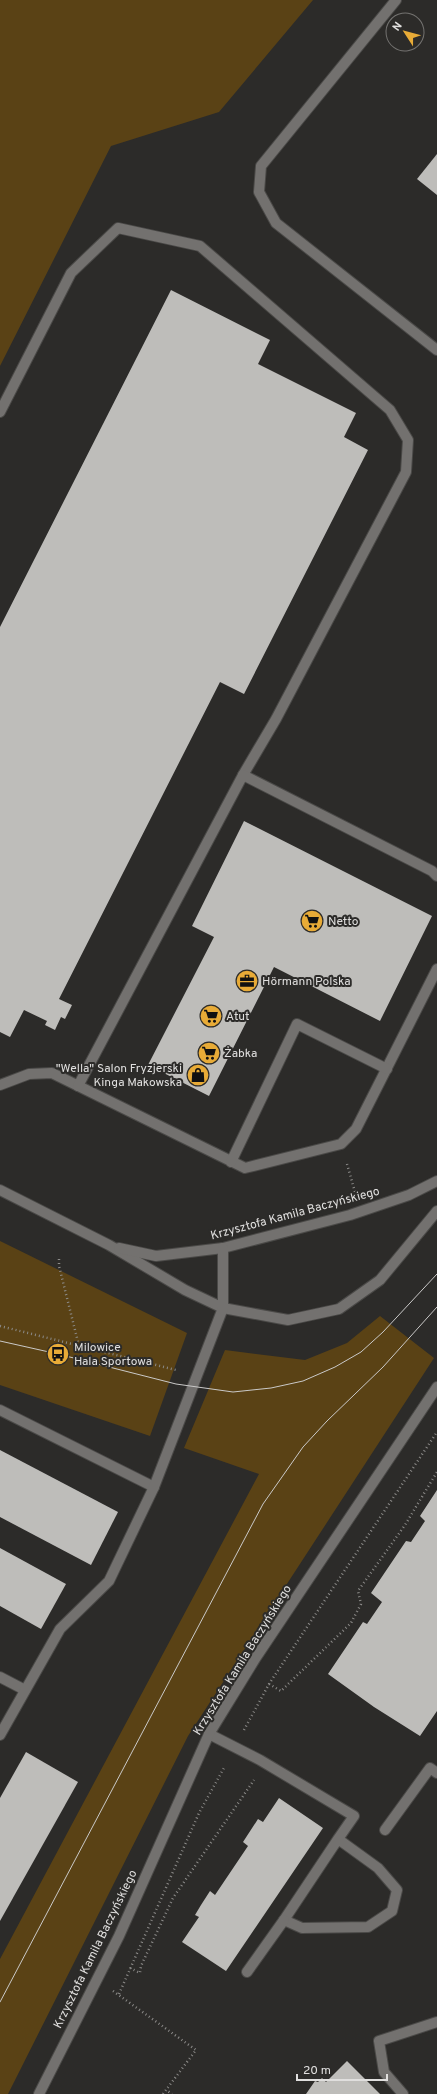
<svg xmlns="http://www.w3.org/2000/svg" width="437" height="2094" font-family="Overpass,sans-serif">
<rect width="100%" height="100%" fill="#2c2b29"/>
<g fill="#5a4215">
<polygon points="0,0 313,0 219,112 111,146 0,366"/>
<polygon points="0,1241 187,1333 150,1436 0,1385"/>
<polygon points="380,1316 434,1358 188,1736 8,2094 0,2094 0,1959 259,1474 184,1448 225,1350 305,1360 347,1343"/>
</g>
<g fill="#bebdba">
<polygon points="437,154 437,195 417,179"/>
<polygon points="171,290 270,340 258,364 356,413 344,437 368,450 244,694 220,682 59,999 72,1005 65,1019 61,1017 55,1030 45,1025 47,1021 24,1010 10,1037 0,1032 0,627"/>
<polygon points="244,821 432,916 380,1021 274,967 209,1096 148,1065 214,937 192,926"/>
<polygon points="0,1450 118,1512 91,1565 0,1517"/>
<polygon points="437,1490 437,1711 420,1736 374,1707 328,1674 363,1622 367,1624 382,1602 371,1593 406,1541 411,1542 425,1521 420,1516"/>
<polygon points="0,1548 66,1584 41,1629 0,1606"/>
<polygon points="26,1752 78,1782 0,1921 0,1798"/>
<polygon points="279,1798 323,1828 226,1971 182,1942 199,1917 195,1915 201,1905 210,1891 215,1895 248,1846 243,1842 258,1819 263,1822"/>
<polygon points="347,2061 380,2094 306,2094 315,2081 318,2082 322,2078 326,2082"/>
</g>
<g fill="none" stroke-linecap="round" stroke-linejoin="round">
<g stroke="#4a4947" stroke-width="12">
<g id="minor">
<polyline points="396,0 261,166 259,192 276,223 437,350"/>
<polyline points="0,412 71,273 118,228 200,246 390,410 408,440 406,472 276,719 243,775"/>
<polyline points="0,1085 29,1074 52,1073 245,1168 341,1144 356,1129 437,969"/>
<polyline points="78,1086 243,775 432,871 437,876"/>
<polyline points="231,1162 297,1024 387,1069"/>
<polyline points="0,1190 109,1245 185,1290 223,1308 288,1320 339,1309 380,1280 437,1211"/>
<polyline points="119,1248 156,1256 223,1248 350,1215 409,1195 437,1181"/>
<polyline points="0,1410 154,1487"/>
<polyline points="0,1677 25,1690"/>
<polyline points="209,1734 260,1760 354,1816 338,1839 378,1868 397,1890 392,1911 368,1927 302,1928 284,1920 338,1839"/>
<polyline points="0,1735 60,1629 109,1581 154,1487 223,1308 223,1248"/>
<polyline points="385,1830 430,1768 437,1773"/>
<polyline points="247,1972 284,1920"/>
<polyline points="39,2094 119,1936 209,1734 255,1659 437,1387"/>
<polyline points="403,2094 384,2072 379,2041 437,2022"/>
</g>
</g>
<g stroke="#8c8b89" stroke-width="2.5" stroke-dasharray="1 3" stroke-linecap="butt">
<polyline points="347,1164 355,1192"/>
<polyline points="59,1259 59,1266 79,1346"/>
<polyline points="0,1326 176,1370"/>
<polyline points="269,1684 281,1691 351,1623 361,1604 358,1591 405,1525 437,1472"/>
<polyline points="244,1730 269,1684 437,1432"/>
<polyline points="130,1968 140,1973 141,1966 173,1898 254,1780"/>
<polyline points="113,1991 196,2050 166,2090"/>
<polyline points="119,1994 199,1813 225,1766"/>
<polyline points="163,2094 166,2090 172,2094"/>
</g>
<use href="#minor" stroke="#73716f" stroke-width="10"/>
<g stroke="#cac9c8" stroke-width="1">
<polyline points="0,1341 58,1354 176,1384 233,1392 271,1388 303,1381 335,1367 361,1352 383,1332 437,1274"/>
<polyline points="0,2002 263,1504 303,1447 327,1421 383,1367 437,1307"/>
</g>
</g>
<defs>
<g id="supermarket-disc" transform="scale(1.15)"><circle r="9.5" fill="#e8ab37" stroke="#2c2b29"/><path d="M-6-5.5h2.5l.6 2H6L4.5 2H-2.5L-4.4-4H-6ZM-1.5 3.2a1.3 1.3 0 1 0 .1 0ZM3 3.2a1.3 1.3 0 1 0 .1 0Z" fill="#111"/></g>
<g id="office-disc" transform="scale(1.15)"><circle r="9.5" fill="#e8ab37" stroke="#2c2b29"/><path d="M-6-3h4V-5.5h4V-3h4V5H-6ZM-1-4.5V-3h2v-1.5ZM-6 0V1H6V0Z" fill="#111"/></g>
<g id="shop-disc" transform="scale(1.15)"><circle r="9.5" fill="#e8ab37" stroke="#2c2b29"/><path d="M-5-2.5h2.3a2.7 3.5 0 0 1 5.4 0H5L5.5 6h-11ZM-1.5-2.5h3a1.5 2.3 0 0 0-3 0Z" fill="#111"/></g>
<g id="bus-disc" transform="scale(1.15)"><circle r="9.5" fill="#e8ab37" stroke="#2c2b29"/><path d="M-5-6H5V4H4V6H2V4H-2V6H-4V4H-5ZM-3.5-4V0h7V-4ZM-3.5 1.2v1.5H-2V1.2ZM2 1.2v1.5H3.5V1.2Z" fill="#111"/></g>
</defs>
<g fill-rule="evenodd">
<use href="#supermarket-disc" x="312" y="921"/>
<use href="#office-disc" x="247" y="981"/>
<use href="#supermarket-disc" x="211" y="1016"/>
<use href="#supermarket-disc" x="209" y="1053"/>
<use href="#shop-disc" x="198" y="1075"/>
<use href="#bus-disc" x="58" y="1354"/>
</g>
<g text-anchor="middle" stroke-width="4" stroke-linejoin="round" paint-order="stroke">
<g font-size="12" fill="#e0dfde" stroke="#2c2b29" text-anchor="start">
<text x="328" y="925">Netto</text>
<text x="262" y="985">Hörmann Polska</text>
<text x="226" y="1020">Atut</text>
<text x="224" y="1057">Żabka</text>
<text x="182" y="1072" text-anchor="end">"Wella" Salon Fryzjerski<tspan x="182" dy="14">Kinga Makowska</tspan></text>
<text x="74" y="1351">Milowice<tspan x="74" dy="14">Hala Sportowa</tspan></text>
</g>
<g font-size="12" fill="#e0dfde" stroke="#2c2b29">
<text transform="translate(295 1213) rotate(-15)" y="4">Krzysztofa Kamila Baczyńskiego</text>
<text transform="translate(242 1660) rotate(-58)" y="4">Krzysztofa Kamila Baczyńskiego</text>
<text transform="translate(95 1949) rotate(-64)" y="4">Krzysztofa Kamila Baczyńskiego</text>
</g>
</g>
<g transform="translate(405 32) rotate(306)"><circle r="19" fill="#2c2b29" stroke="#747371"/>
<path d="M0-3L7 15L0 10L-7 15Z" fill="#e8ab37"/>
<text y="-6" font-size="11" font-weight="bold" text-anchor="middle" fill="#e0dfde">N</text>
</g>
<path d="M297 2074v6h90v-6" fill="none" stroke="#e0dfde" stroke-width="2"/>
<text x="303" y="2074" font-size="12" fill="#e0dfde" stroke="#2c2b29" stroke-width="3" paint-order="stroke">20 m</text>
</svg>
